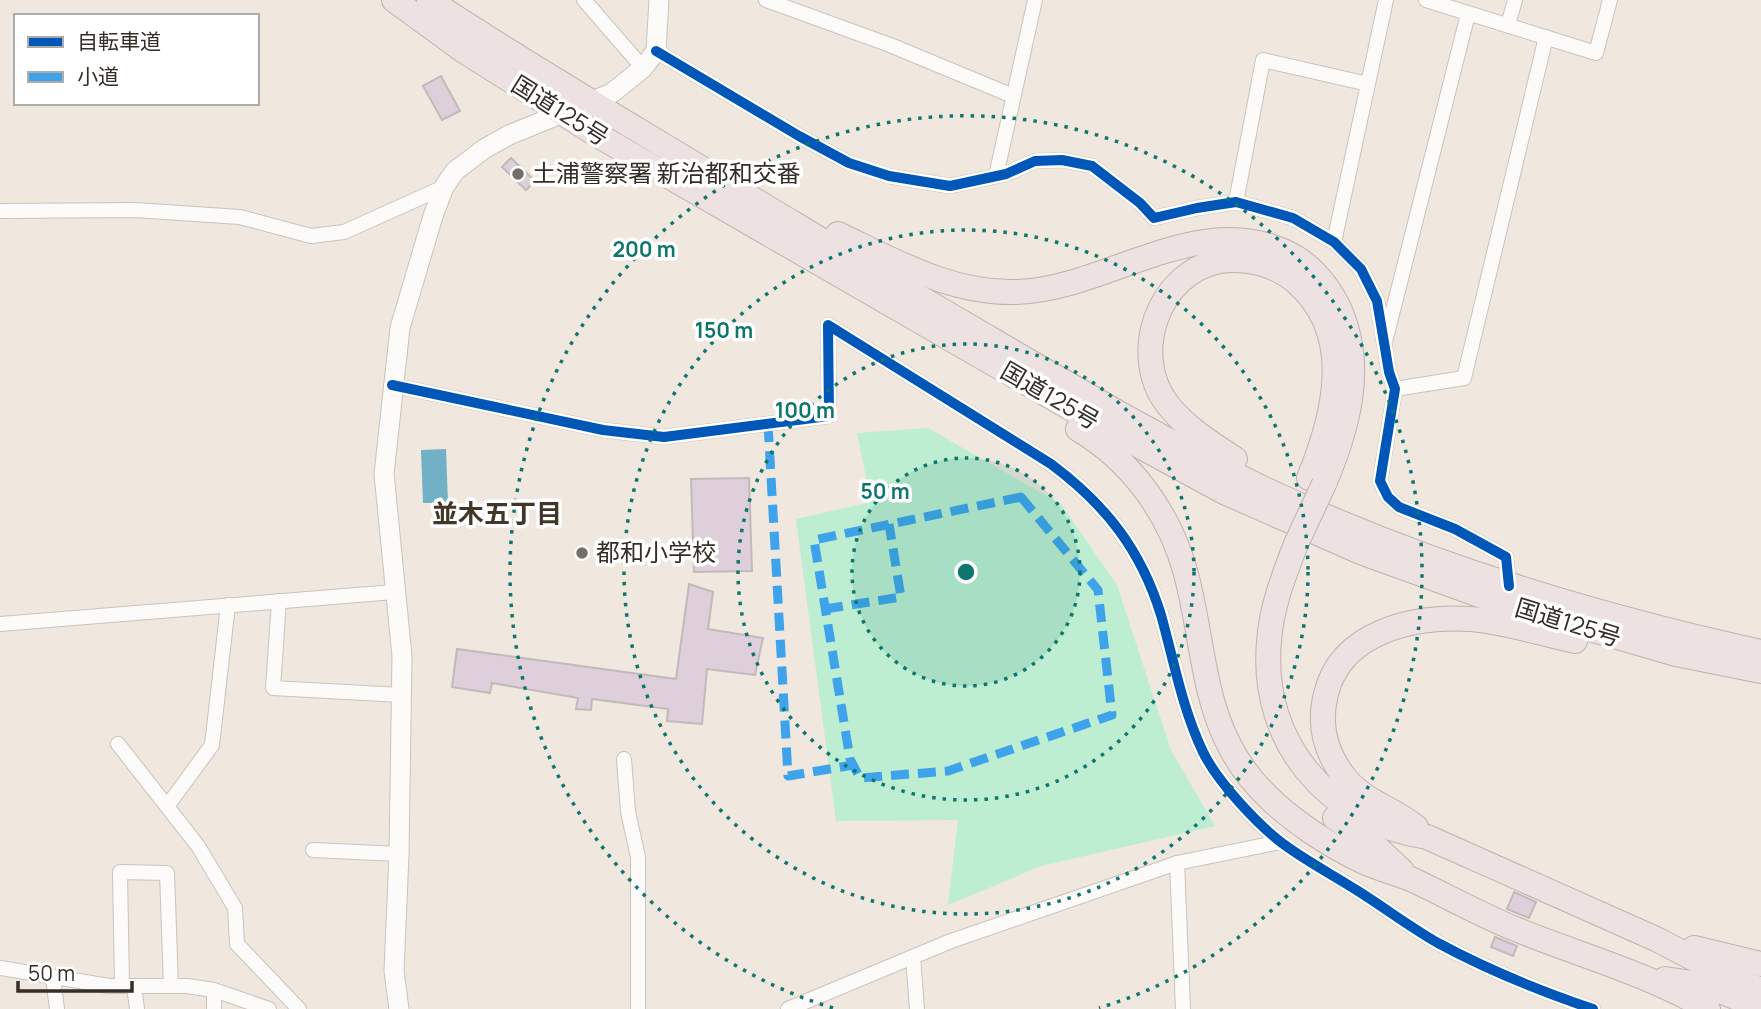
<svg xmlns="http://www.w3.org/2000/svg" width="1761" height="1009" font-family="Manrope,'Noto Sans JP',sans-serif">
<rect width="100%" height="100%" fill="#f0e7df"/>
<polygon fill="#beeed1" points="928,428 1061,504 1117,585 1171,750 1215,826 1041,866 948,905 958,820 836,821 796,519 871,502 857,433"/>
<polygon fill="#71b0c5" points="446,449 448,503 423,503 421,450"/>
<g fill="#decfda" stroke="#c1baba" stroke-width="2">
<polygon points="441,76 460,111 442,120 423,86"/>
<polygon points="511,158 535,181 526,190 502,167"/>
<polygon points="749,478 752,571 694,572 691,479"/>
<polygon points="689,584 713,592 708,629 763,638 755,675 707,669 702,724 667,721 668,709 592,699 591,710 576,709 578,698 492,683 490,693 452,687 457,649 676,679"/>
<polygon points="1514,892 1536,902 1529,918 1507,909"/>
<polygon points="1495,937 1517,946 1513,956 1491,947"/>
</g>
<g fill="none" stroke-linecap="round" stroke-linejoin="round">
<g stroke="#cac3bc" stroke-width="16">
<g id="street">
<polyline points="584,0 643,68"/>
<polyline points="766,0 890,45 1013,96"/>
<polyline points="1426,0 1596,53 1610,0"/>
<polyline points="1508,25 1515,0"/>
<polyline points="656,51 799,136 849,163 889,176 950,186 1006,174 1035,161 1062,160 1092,166 1140,203 1154,218 1197,208 1236,202 1293,218 1334,242 1361,269 1377,301 1389,372 1395,389 1380,481 1388,497 1399,507 1455,529 1506,557 1509,586"/>
<polyline points="996,176 1035,0"/>
<polyline points="1236,202 1263,60 1368,84"/>
<polyline points="0,211 135,210 240,217 311,236 344,232 444,187"/>
<polyline points="1334,242 1386,0"/>
<polyline points="1386,338 1468,14"/>
<path d="M392 385 603 430 664 437 829 416 828 325 1051 464C1106 505 1141 550 1161 615 1174 661 1182 708 1203 752 1217 781 1256 823 1282 843 1306 861 1333 875 1358 891 1385 908 1410 927 1438 943 1488 970 1540 991 1593 1009"/>
<polyline points="1395,389 1464,378 1546,37"/>
<polyline points="279,601 273,688 401,695"/>
<polyline points="0,624 394,592"/>
<polyline points="118,744 198,846 235,908 237,944 299,1009"/>
<polyline points="624,759 628,812 638,857 638,1009"/>
<polyline points="168,805 212,745 228,605"/>
<polyline points="313,850 399,854"/>
<polyline points="1177,863 1183,1009"/>
<polyline points="913,957 917,1009"/>
<polyline points="0,968 109,986 187,986 214,990 269,1009"/>
<polyline points="53,977 57,1009"/>
<polyline points="122,986 120,872 167,873 171,986"/>
<polyline points="134,986 137,1009"/>
<polyline points="214,990 214,1009"/>
<polyline points="788,1009 951,941 1177,863 1280,842"/>
</g>
</g>
<g stroke="#cac3bc" stroke-width="21">
<polyline id="secondary" points="399,1009 394,971 399,854 402,656 384,474 400,328 433,216 444,187 455,171 484,149 509,135 612,93 643,68 656,51 659,0"/>
</g>
<g stroke="#c1b1af" stroke-width="26">
<g id="highway">
<polyline points="394,0 464,51 599,136 1079,413 1224,492 1363,553 1507,605 1676,654 1761,671"/>
<path d="M429 0C527 65 629 124 729 185 787 219 845 255 903 288 1029 360 1152 438 1284 498 1437 568 1597 616 1761 652"/>
<path d="M838 234C895 261 951 294 1017 292 1106 289 1194 212 1283 251 1307 261 1326 282 1338 306 1366 365 1348 428 1324 484"/>
<path d="M1078 429C1132 461 1170 514 1186 574 1207 653 1201 730 1264 793 1290 820 1330 846 1364 862 1379 869 1397 873 1413 880 1447 896 1479 914 1513 928 1578 955 1647 973 1708 1009"/>
<path d="M1235 459C1211 443 1186 428 1168 405 1130 357 1156 273 1220 261 1247 257 1274 264 1295 281 1356 333 1335 414 1309 478"/>
<path d="M1296 544C1284 575 1271 608 1269 642 1260 743 1329 822 1427 837L1656 939 1733 979 1761 990"/>
<polyline points="1335,818 1371,842 1402,871"/>
<path d="M1416 827C1394 809 1365 802 1346 779 1326 754 1318 725 1326 694 1341 631 1414 616 1470 619 1502 621 1542 634 1575 641"/>
<polyline points="1694,948 1761,964"/>
<polyline points="1665,979 1706,985 1761,1008"/>
</g>
</g>
<use href="#street" stroke="#fdfbfa" stroke-width="14"/>
<use href="#secondary" stroke="#fdfbfa" stroke-width="19"/>
<use href="#highway" stroke="#eee1e2" stroke-width="24"/>
<g stroke="#c1b1af" stroke-width="26" stroke-linecap="butt">
<polyline id="highway-bridge" points="1296,544 1324,484"/>
</g>
<use href="#highway-bridge" stroke="#eee1e2" stroke-width="24"/>
<g stroke="#3ea3eb" stroke-width="9" stroke-dasharray="18 9" stroke-linecap="butt">
<polyline points="768,424 788,776 853,765"/>
<polygon points="1021,497 1098,590 1112,715 948,771 860,778 850,759 814,540"/>
<polyline points="825,609 901,597 889,524"/>
</g>
<g stroke="#fff" stroke-width="15">
<g id="cycleway">
<polyline points="656,51 799,136 849,163 889,176 950,186 1006,174 1035,161 1062,160 1092,166 1140,203 1154,218 1197,208 1236,202 1293,218 1334,242 1361,269 1377,301 1389,372 1395,389 1380,481 1388,497 1399,507 1455,529 1506,557 1509,586"/>
<path d="M392 385 603 430 664 437 829 416 828 325 1051 464C1106 505 1141 550 1161 615 1174 661 1182 708 1203 752 1217 781 1256 823 1282 843 1306 861 1333 875 1358 891 1385 908 1410 927 1438 943 1488 970 1540 991 1593 1009"/>
</g>
</g>
<use href="#cycleway" stroke="#0057b8" stroke-width="10"/>
</g>
<circle cx="966" cy="572" r="114" fill="#0f766e" fill-opacity=".12"/>
<g fill="none" stroke="#0f766e" stroke-width="3.5" stroke-dasharray="3.5 7">
<circle cx="966" cy="572" r="114"/>
<circle cx="966" cy="572" r="228"/>
<circle cx="966" cy="572" r="342"/>
<path d="M833 1008A456 456 0 1 1 1099 1008"/>
</g>
<g fill="#766f67" stroke="#fff" stroke-width="2.5">
<circle cx="518" cy="174" r="7"/>
<circle cx="582" cy="553" r="7"/>
</g>
<g text-anchor="middle" stroke-width="7" stroke-linejoin="round" paint-order="stroke">
<g font-size="24" fill="#342e27" stroke="#fff">
<text transform="translate(560 111) rotate(32)" y="8">国道125号</text>
<text transform="translate(1050 396) rotate(30)" y="8">国道125号</text>
<text transform="translate(1568 623) rotate(17)" y="8">国道125号</text>
</g>
<g font-size="24" fill="#342e27" stroke="#fff" text-anchor="start">
<text x="532" y="182">土浦警察署 新治都和交番</text>
<text x="596" y="561">都和小学校</text>
</g>
<g font-size="26" font-weight="bold" fill="#433628" stroke="#fff">
<text x="497" y="523">並木五丁目</text>
</g>
</g>
<circle cx="966" cy="572" r="10" fill="#0f766e" stroke="#fff" stroke-width="3.5"/>
<g font-size="21" text-anchor="middle" font-weight="bold" fill="#0f766e" stroke="#fff" stroke-width="7" stroke-linejoin="round" paint-order="stroke">
<text x="644" y="257">200 m</text>
<text x="724" y="338">150 m</text>
<text x="805" y="418">100 m</text>
<text x="885" y="499">50 m</text>
</g>
<rect x="14" y="14" width="245" height="91" fill="#ffffff" stroke="#aeaba9" stroke-width="2"/>
<rect x="28" y="37" width="35" height="10" fill="#0057b8" stroke="#aeaba9" stroke-width="2"/>
<text x="77" y="49" font-size="21" fill="#342e27">自転車道</text>
<rect x="28" y="72" width="35" height="10" fill="#3ea3eb" stroke="#aeaba9" stroke-width="2"/>
<text x="77" y="84" font-size="21" fill="#342e27">小道</text>
<path d="M18 981v10h114v-10" fill="none" stroke="#342e27" stroke-width="3.5"/>
<text x="28" y="981" font-size="21" fill="#342e27" stroke="#ffffff" stroke-width="5" paint-order="stroke">50 m</text>
</svg>
